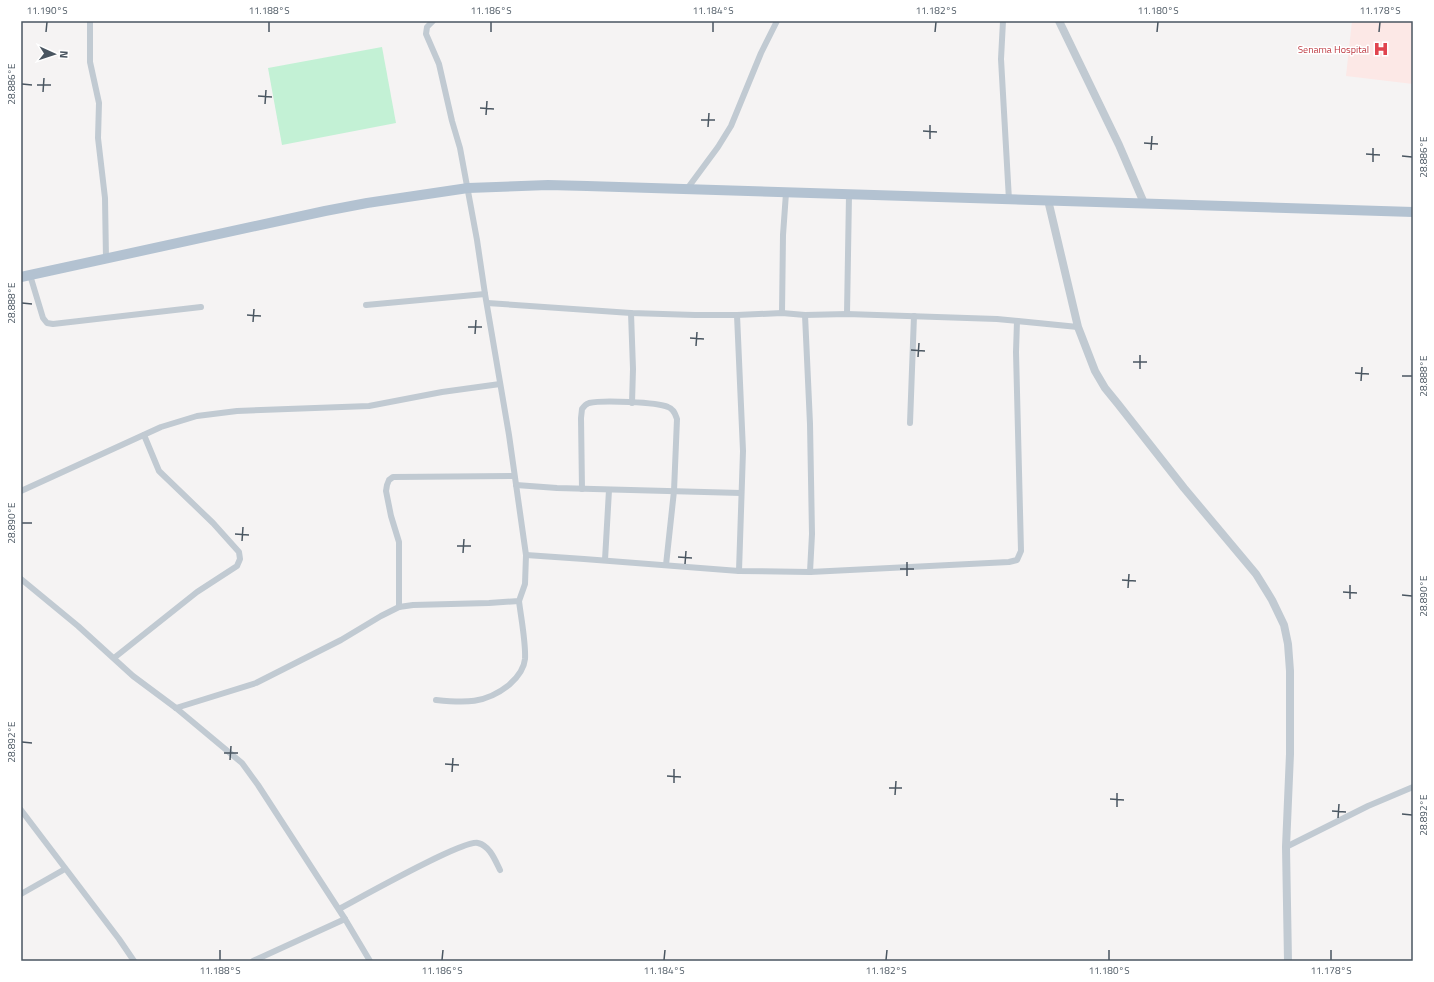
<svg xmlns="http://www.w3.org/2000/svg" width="1434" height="982" font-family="'Titillium Web',sans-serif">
<rect width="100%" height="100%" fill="#f5f3f3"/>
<polygon fill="#fce8e6" points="1352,21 1413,21 1413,84 1346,76"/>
<polygon fill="#c3f1d5" points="382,47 396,123 282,145 268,68"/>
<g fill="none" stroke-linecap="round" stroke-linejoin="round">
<g stroke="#c1cad2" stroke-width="6">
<polyline points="90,21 90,62 99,103 98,138 105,198 106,259"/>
<polyline points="1003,21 1001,59 1009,200"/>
<polyline points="687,189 718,147 731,126 761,53 777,21"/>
<polyline points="30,275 43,318 47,323 53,324 201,307"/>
<polyline points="487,303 631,313 695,315 737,315 782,313 805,315 847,314 997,319 1078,327"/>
<polyline points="366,305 485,294"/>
<polyline points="631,313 633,369 632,403"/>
<polyline points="782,313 783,235 786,193"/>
<polyline points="847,314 849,195"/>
<polyline points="737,315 743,451 739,571"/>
<polyline points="805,315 810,424 812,534 810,572"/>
<polyline points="910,423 914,316"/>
<polyline points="516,485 557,488 741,493"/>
<path d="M582 489 581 418 582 409C584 406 586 404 589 403 602 400 657 402 668 407 674 409 675 414 677 419L674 491 666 565"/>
<polyline points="21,491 161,427 197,416 237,411 369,406 442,392 500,384"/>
<polyline points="526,555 584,559 739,571 810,572 1009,562 1017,560 1021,551 1016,352 1017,321"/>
<polyline points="605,560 609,490"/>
<polyline points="21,579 78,626 133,676 176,708 242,763 258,785 345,919 370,961"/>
<polyline points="399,607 399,542 391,516 386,491 387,485 389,480 393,477 514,476"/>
<polyline points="114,658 197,592 237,566 240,559 239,552 213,523 159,471 144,435"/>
<path d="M436 700C465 703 485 704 509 685 517 678 524 670 525 659 526 643 521 618 519 601"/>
<polyline points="176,708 256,683 341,640 381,616 399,607 413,605 489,603 519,601 525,584 526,555 509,435 485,294 477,240 460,148 452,121 439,64 426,34 427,27 433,21"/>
<polyline points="21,810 119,939 134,961"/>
<polyline points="1286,847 1368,806 1413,787"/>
<polyline points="21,894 65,869"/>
<path d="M339 909C358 899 464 839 478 843 490 846 495 860 500 870"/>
<polyline points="253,961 345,919"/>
</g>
<g stroke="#c1cad2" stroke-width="8">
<polyline points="1059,21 1119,145 1144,203"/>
<polyline points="1048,200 1078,327 1095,371 1105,388 1118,404 1184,488 1256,574 1272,600 1284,625 1288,644 1290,671 1290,754 1286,847 1288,961"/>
</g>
<polyline stroke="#b3c2d1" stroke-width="10" points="21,277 325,211 367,203 468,188 548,185 587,186 1413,212"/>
</g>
<path fill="none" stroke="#4a5661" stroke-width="1.5" d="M46 32 47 22M269 32V22M491 32V22M713 32V22M935 32 936 22M1157 32 1158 22M1379 32 1380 22M22 84 32 85M37 85H51M43 92 44 78M258 96 272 97M265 104 266 90M480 108 494 109M486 115 487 101M701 120H715M708 127 709 113M923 131 937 132M930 139V125M1144 143 1158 144M1151 150 1152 136M1366 154 1380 155M1402 156 1412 157M1373 162V148M22 303 32 304M247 315 261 316M253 322 254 309M468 327H482M475 334 476 320M690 338 704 339M696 346 697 332M911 350 925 351M918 357 919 343M1133 362H1147M1140 369V355M1355 373 1369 374M1402 376H1412M1361 381 1362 367M22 523H32M235 534 249 535M242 541 243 527M457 546H471M463 553 464 539M678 557 692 558M685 564 686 551M900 569H914M907 576V562M1122 580 1136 581M1128 588 1129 574M1343 592 1357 593M1402 595 1412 596M1350 599V585M22 742 32 743M224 753H238M230 760 231 746M445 764 459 765M452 772 453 758M667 776 681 777M674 783V769M889 788H902M895 795 896 781M1110 799 1124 800M1117 807V793M1332 811 1346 812M1402 814 1412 815M1338 818 1339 804M220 960V950M442 960 443 950M664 960 665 950M886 960 887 950M1109 960V950M1331 960V950"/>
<defs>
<g id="hospital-bare" transform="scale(1.2)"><path d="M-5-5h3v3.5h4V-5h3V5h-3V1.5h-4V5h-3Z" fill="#e0444e" stroke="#fff" stroke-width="2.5" paint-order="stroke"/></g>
</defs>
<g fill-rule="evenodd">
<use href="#hospital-bare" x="1381" y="49"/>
</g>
<g text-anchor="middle" stroke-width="3" stroke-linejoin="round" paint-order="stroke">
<g font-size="10" fill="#be3a42" stroke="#fff" text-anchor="end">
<text x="1369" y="53">Senama Hospital</text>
</g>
</g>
<rect width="1434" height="982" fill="none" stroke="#ffffff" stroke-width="44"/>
<g transform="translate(54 54) rotate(93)" stroke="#ffffff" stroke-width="3" paint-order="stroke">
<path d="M0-3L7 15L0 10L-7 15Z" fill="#4a5661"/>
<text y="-6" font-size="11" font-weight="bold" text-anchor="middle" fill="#4a5661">N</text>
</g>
<rect x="22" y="22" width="1390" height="938" fill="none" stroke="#4a5661" stroke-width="1.5"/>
<g font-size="10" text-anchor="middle" fill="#4a5661">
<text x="47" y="14">11.190°S</text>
<text x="269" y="14">11.188°S</text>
<text x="491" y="14">11.186°S</text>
<text x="713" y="14">11.184°S</text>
<text x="936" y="14">11.182°S</text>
<text x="1158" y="14">11.180°S</text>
<text x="1380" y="14">11.178°S</text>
<text transform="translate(11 84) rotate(-90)" y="4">28.886°E</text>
<text transform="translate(1423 157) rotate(-90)" y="4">28.886°E</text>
<text transform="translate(11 303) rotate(-90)" y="4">28.888°E</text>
<text transform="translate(1423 376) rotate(-90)" y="4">28.888°E</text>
<text transform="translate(11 523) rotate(-90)" y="4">28.890°E</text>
<text transform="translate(1423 596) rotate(-90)" y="4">28.890°E</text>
<text transform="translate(11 742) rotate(-90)" y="4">28.892°E</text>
<text transform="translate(1423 815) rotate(-90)" y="4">28.892°E</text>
<text x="220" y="974">11.188°S</text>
<text x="442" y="974">11.186°S</text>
<text x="664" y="974">11.184°S</text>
<text x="886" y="974">11.182°S</text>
<text x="1109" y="974">11.180°S</text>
<text x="1331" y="974">11.178°S</text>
</g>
</svg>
